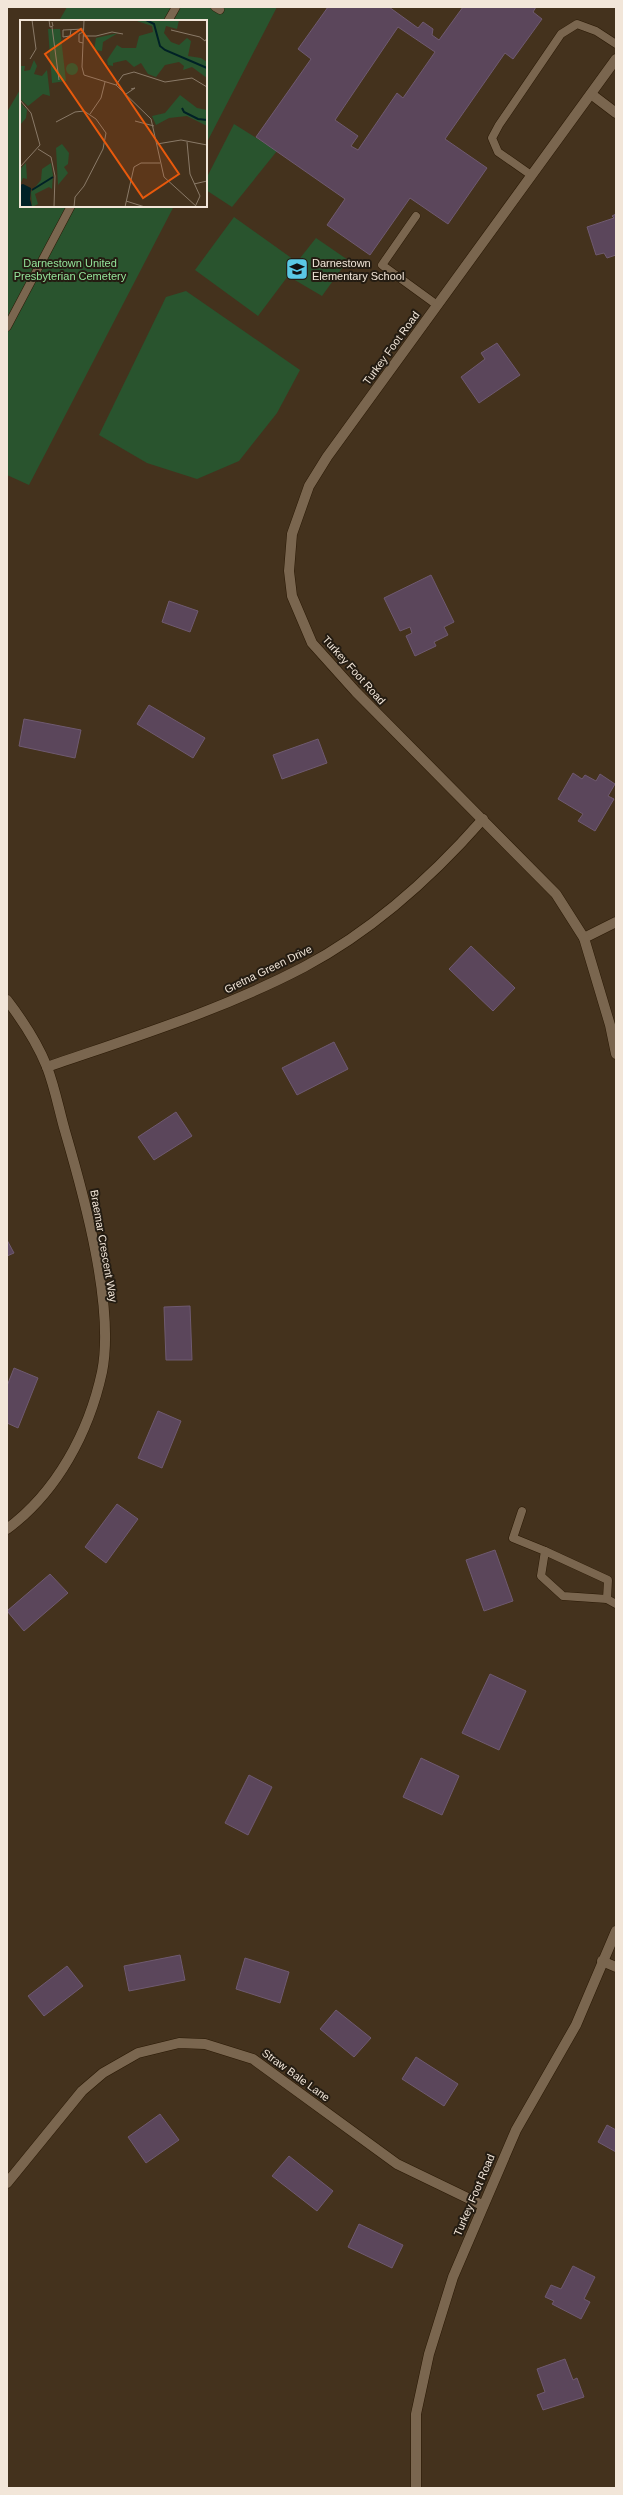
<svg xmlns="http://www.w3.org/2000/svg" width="623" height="2495" font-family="Helvetica,sans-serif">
<rect width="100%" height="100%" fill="#44321d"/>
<g fill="#29542e">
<polygon points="67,7 277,7 206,144 206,21 59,21"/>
<polygon points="21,88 21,206 174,206 29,485 7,475 7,112"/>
<polygon points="234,124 277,151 232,207 206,190 206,179"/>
<polygon points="234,217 297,262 316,238 348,260 322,296 288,276 258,316 195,270"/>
<polygon points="186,291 300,370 277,413 239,461 197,479 147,463 99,435 166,297"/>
</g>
<g fill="#5b465b" stroke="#6f5a70" fill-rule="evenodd">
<path d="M328 7H389L418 28 423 22 433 29 432 35 439 40 463 7H536L533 12 542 19 513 59 505 53 445 139 487 168 448 224 410 198 370 255 327 225 345 199 256 137 311 59 298 49ZM398 27 435 52 403 98 397 93 358 150 351 146 358 136 335 120Z"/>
<polygon points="616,214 616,255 607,258 604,253 596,255 587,227 614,218 612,216"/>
<polygon points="497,343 520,375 479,403 461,377 485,359 481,353"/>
<polygon points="431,575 454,622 444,627 448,635 434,642 436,646 415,656 406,636 412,633 410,627 400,631 384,598"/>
<polygon points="169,601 198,611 190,632 162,622"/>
<polygon points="149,705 205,738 193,758 137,724"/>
<polygon points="24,719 81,730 75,758 19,746"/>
<polygon points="318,739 327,763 282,779 273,755"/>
<polygon points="573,773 582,779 585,775 596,781 600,774 615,784 608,796 614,799 595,831 578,821 583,814 558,799"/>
<polygon points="471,946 515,988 493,1011 449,969"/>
<polygon points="334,1042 348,1069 297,1095 282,1068"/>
<polygon points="176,1112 192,1136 154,1160 138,1137"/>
<polygon points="7,1240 14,1253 7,1256"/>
<polygon points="190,1306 192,1360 166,1360 164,1307"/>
<polygon points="14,1368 38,1378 18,1428 7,1423 7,1386"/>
<polygon points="158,1411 181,1421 162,1468 138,1458"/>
<polygon points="117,1504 138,1519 106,1563 85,1547"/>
<polygon points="495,1550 513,1601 484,1611 466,1560"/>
<polygon points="50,1574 68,1593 24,1631 7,1611"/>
<polygon points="490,1674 526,1691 499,1750 462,1733"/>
<polygon points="421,1758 459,1776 442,1815 403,1797"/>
<polygon points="249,1775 272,1787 248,1835 225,1823"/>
<polygon points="180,1955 185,1980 129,1991 124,1966"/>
<polygon points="245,1958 289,1972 280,2003 236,1989"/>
<polygon points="67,1966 83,1986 44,2016 28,1996"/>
<polygon points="336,2010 371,2038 354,2057 320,2029"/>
<polygon points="416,2057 458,2084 444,2106 402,2079"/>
<polygon points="160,2114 179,2140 146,2163 128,2137"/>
<polygon points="607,2125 616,2130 616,2152 598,2142"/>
<polygon points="289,2156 333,2191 317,2211 272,2176"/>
<polygon points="359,2224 403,2245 392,2268 348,2247"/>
<polygon points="573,2266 595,2277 584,2299 590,2302 581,2319 552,2304 554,2301 545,2297 551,2285 561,2289"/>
<polygon points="565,2359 573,2380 577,2378 584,2397 543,2410 537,2395 545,2392 537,2369"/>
</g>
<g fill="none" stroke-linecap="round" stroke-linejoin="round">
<g stroke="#2a1905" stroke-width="9">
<g id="lane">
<polyline points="215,7 220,10"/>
<polyline points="168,21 176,7"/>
<polyline points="531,175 498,152 492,138 499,125 561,34 577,24 596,31 616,44"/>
<polyline points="416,216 382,265 437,305"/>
<polyline points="7,327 71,206"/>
<polyline points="522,1511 513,1538 545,1551 541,1576 563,1596 607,1599 616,1604"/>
<polyline points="545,1551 608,1580 607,1599"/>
</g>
</g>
<g stroke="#2a1905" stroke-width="11">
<g id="street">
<polyline points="591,94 616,113"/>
<polyline points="584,938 616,922"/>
<path d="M7 1000C23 1021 37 1042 47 1067 55 1088 59 1110 65 1131 84 1196 115 1307 102 1372 89 1432 57 1492 7 1529"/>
<path d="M47 1067C134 1037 222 1010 304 967 372 931 432 877 483 819"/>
<polyline points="602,1961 616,1967"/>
<polyline points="7,2183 82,2091 103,2073 138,2053 179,2043 205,2044 253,2059 397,2164 482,2205"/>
</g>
</g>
<g stroke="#2a1905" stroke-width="11">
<g id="secondary">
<polyline points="616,59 327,457 309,486 292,534 289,571 292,596 312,643 356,692 556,894 584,938 610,1025 616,1054"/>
<polyline points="416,2488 416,2414 429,2354 453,2277 516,2130 576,2025 616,1931"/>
</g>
</g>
<use href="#lane" stroke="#7a664f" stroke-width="8"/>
<use href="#street" stroke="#7a664f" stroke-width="10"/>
<use href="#secondary" stroke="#7a664f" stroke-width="10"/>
</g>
<defs>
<g id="school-square" transform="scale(1.15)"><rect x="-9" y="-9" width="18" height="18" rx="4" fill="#5ac8e5" stroke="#241c12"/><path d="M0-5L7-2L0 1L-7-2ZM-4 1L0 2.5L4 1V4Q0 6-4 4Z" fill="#111"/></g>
</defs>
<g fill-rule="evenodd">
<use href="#school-square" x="297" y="269"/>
</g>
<g text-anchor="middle" stroke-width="4" stroke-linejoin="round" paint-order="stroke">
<g font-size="11" fill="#94e59b" stroke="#241c12">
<text x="70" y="267">Darnestown United<tspan x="70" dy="13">Presbyterian Cemetery</tspan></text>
</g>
<g font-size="11" fill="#f2e6d9" stroke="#241c12" text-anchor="start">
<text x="312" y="267">Darnestown<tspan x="312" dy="13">Elementary School</tspan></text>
</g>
<g font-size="11" fill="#f2e6d9" stroke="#241c12">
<text transform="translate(391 348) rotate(-54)" y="4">Turkey Foot Road</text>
<text transform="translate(354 670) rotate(48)" y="4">Turkey Foot Road</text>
<text transform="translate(268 969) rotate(-26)" y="4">Gretna Green Drive</text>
<text transform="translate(104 1246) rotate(80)" y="4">Braemar Crescent Way</text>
<text transform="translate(296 2075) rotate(36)" y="4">Straw Bale Lane</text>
<text transform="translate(474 2195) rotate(-67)" y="4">Turkey Foot Road</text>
</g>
</g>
<g transform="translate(20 20)">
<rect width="187" height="187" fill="#44321d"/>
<path d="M114 0H159L157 9 146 6 144 13 151 22 159 25 167 18 171 21 168 36 181 38 187 42V58L172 47 163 50 164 46 159 42 145 45 136 57 128 54 121 43 114 47 106 40 93 43V46L88 45 87 40 97 25 102 28H116L119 16 133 12 132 6ZM28 9H40L46 61 32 63ZM98 13 83 22 82 31 74 30 76 18ZM14 40 17 46 14 54 22 56 27 50 30 76 23 74 8 86 0 79V46H5L4 51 10 50ZM46 49a6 6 0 1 1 12 0a6 6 0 1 1-12 0ZM160 75 177 88 187 90V106L167 96 149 98 136 105 132 96 145 93ZM0 82 7 90 6 98 0 105ZM42 124 49 133 48 144 44 147 48 153 38 165 36 128ZM6 143 7 159 3 158 0 165V149ZM31 143 33 155 32 169 29 167 15 174 18 184 12 187 11 172 21 160 22 149Z" fill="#29542e"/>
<path d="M3 164 11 168 10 179 12 187H0V165Z" fill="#002126"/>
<path fill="none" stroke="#002126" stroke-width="2" d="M126 0 134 4 140 26 145 30 187 48M162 88 164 92 178 99 187 100M12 170 33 157"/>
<path fill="none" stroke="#8a7a68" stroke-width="1" d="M29 0 30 7 33 6 32 2M64 0 62 47 64 55 96 65 131 99 144 157 177 187M32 7 39 60M51 10 50 16 43 17V10L64 9M151 10 180 17 185 21 187 18M63 16H76L92 12 103 14M63 23 59 22V14L63 12M10 39 16 29 12 0M96 65 103 55 114 52 145 62 172 58 187 67M106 74 115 68 111 69M0 80 11 93 20 125 0 147M70 94 81 78 85 62M115 101 134 106M36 102 55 92 64 91 76 99 86 113 83 129 64 166 55 177 54 187M167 122 170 154 180 176 175 187M137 124 161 120 187 125M18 129 31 137 35 156 34 187M174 164 187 161M106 181 125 187M105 187 114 147 121 143H140"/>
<path fill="#e8590c" fill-opacity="0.15" stroke="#e8590c" stroke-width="2" d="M61 9 159 154 123 178 25 34Z"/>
<rect width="187" height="187" fill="none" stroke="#f2e6d9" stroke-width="2"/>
</g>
<rect width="623" height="2495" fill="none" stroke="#f2e6d9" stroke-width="16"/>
</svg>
